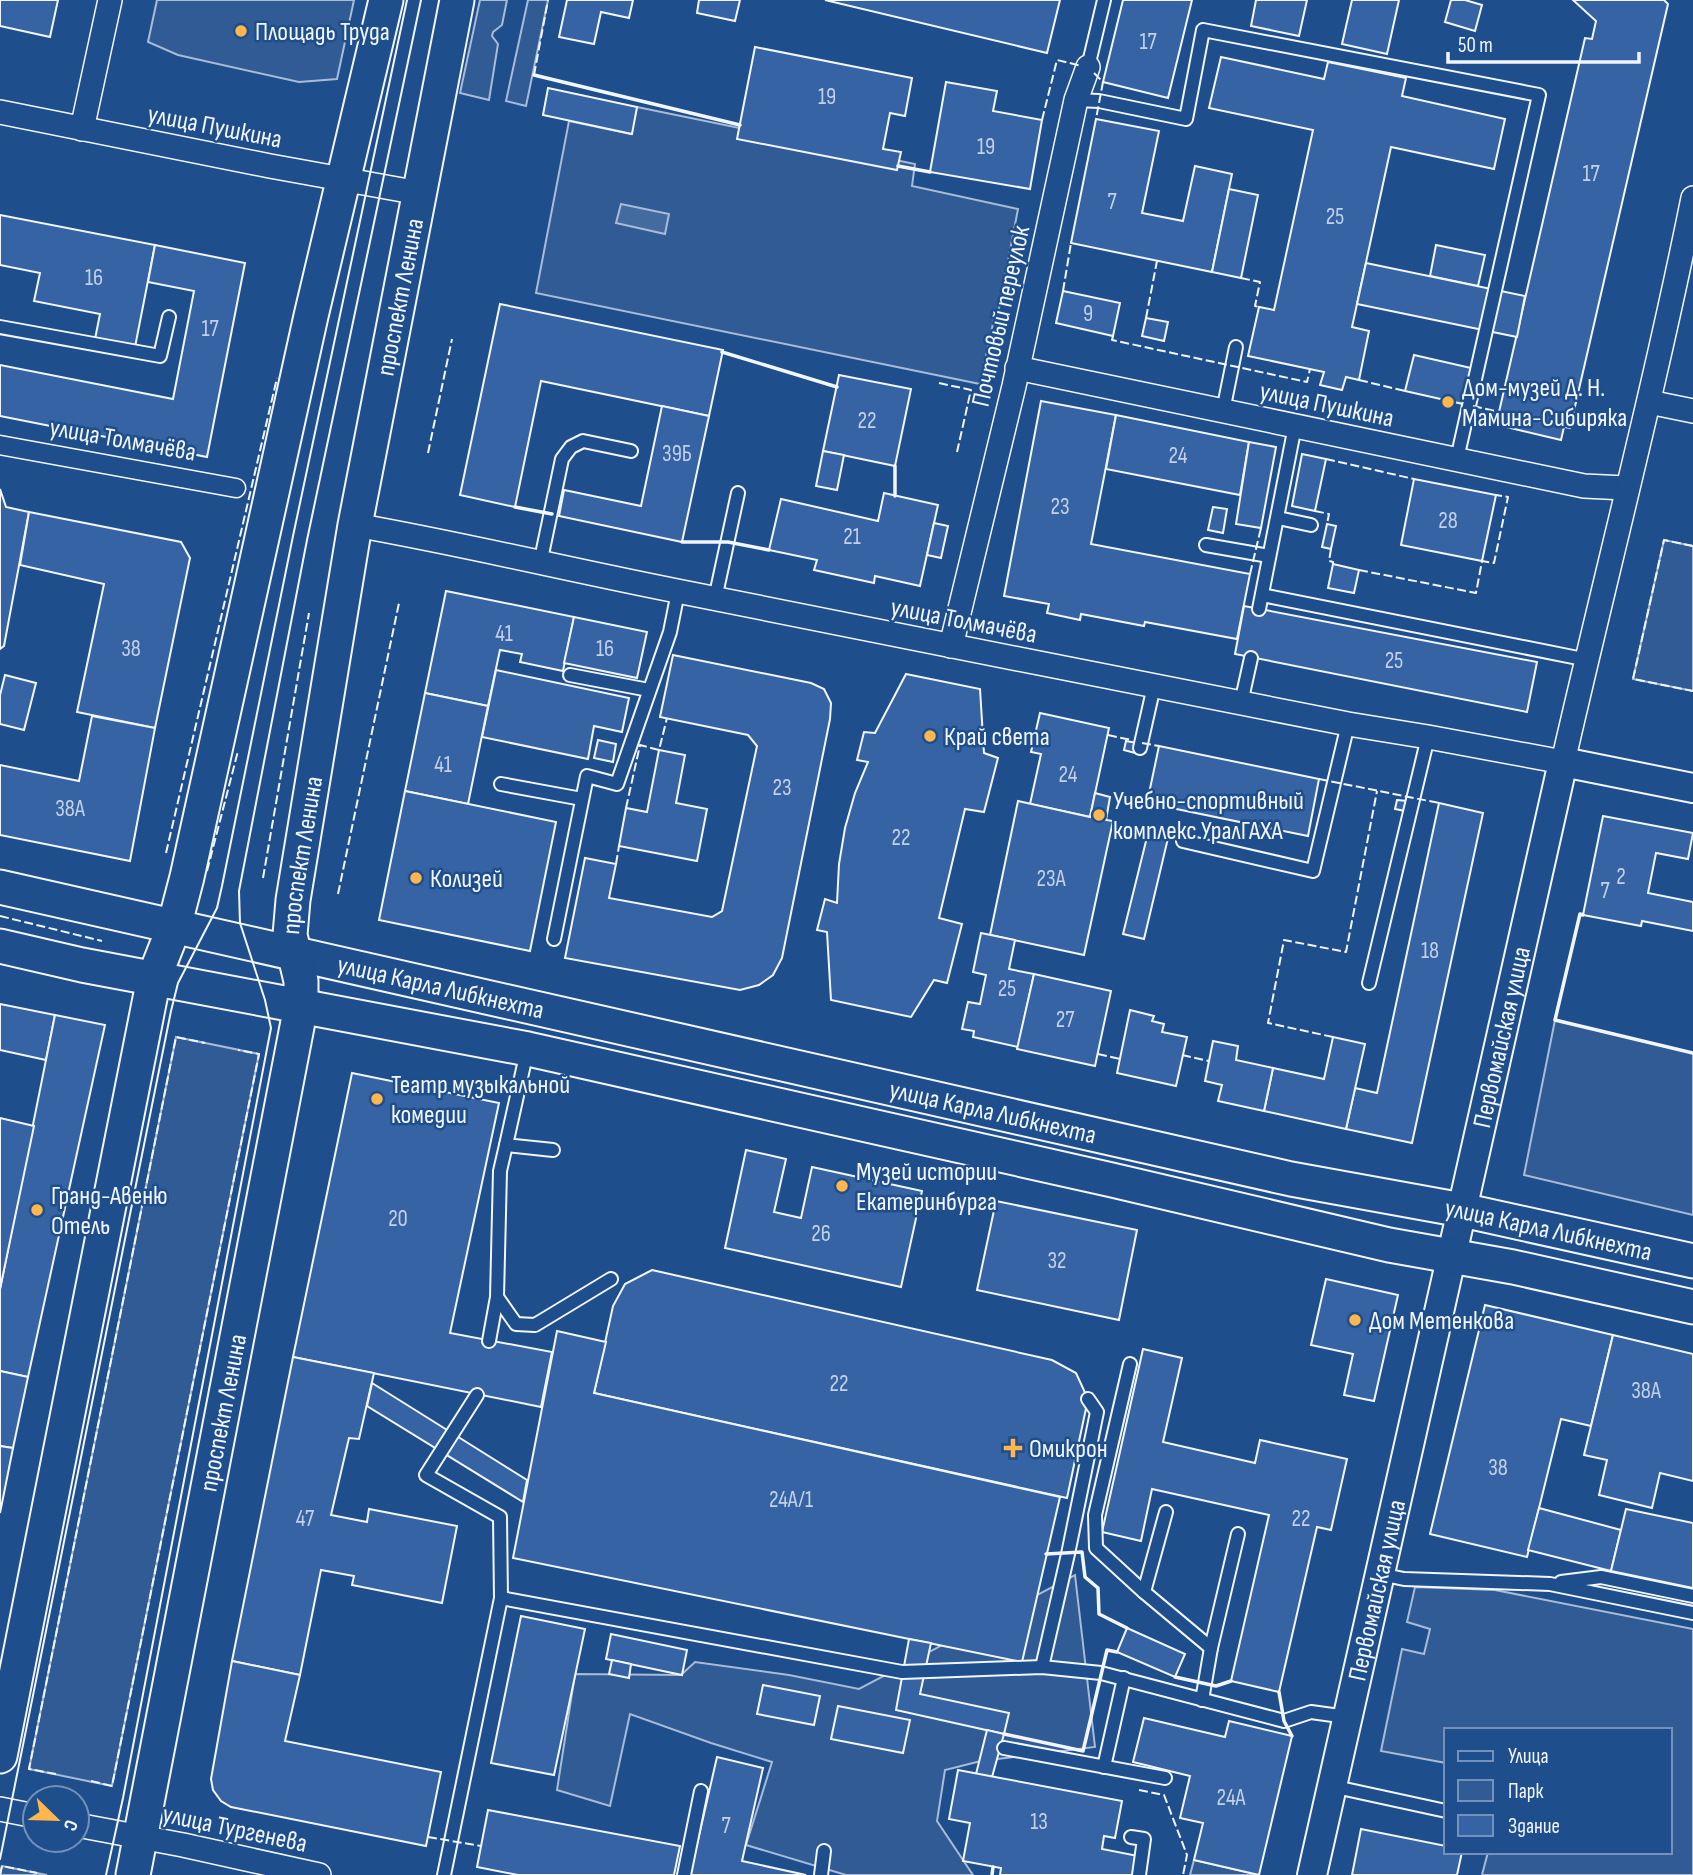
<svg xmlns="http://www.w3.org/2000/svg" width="1693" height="1875" font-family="'Sofia Sans Condensed',sans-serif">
<rect width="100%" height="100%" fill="#1f4e8c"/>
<g fill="#305b95" stroke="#a8bbd7" stroke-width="2">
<polygon points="157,0 354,0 337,79 299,82 178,55 148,42"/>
<polygon points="480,0 507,0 502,25 493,32 492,36 498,44 489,100 460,93"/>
<polygon points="528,0 548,0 526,106 506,101"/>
<polygon points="637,107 915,164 912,186 1018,209 997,319 994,319 980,384 536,293 569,121 631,134"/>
<polygon points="1664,540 1693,546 1693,691 1633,679"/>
<polygon points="1555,1020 1693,1053 1693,1215 1524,1175"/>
<polygon points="176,1037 259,1054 112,1786 29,1769"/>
<polygon points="1075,1575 1095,1747 981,1761 945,1770 937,1821 973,1875 846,1875 746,1845 772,1762 711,1743 630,1714 610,1806 557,1790 575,1674 681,1675 695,1662 789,1675 859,1689"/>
<polygon points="1415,1587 1495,1590 1693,1629 1693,1875 1482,1875 1488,1852 1670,1852 1670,1730 1446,1730 1446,1763 1381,1751 1402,1649 1424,1654 1430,1629 1407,1622"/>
<polygon points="1194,1860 1259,1875 1190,1875"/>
<polygon points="2,1866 47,1875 0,1875"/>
</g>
<polygon fill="#446ba0" stroke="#a8bbd7" stroke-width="2" points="621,204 669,214 665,234 616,223"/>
<g fill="#3563a3" stroke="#f2f6ff" stroke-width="2">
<polygon points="0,0 58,0 50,37 0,26"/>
<polygon points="567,0 633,0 629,18 601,12 594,44 559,37"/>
<polygon points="699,0 740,0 735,21 697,13"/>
<polygon points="825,0 1060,0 1047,53"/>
<polygon points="1123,0 1192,0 1168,98 1103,82"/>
<polygon points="1256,0 1307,0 1299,36 1251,26"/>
<polygon points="1352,0 1399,0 1387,54 1342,44"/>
<polygon points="1451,0 1465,0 1482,5 1475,31 1445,22"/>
<polygon points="1573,0 1664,0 1668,4 1570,428 1499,412 1585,38 1592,39 1596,21"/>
<polygon points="755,47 912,78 905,116 890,113 883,149 901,152 897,170 737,139"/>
<polygon points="1221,57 1324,79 1328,62 1406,78 1402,96 1505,119 1494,169 1391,147 1352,327 1369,331 1359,380 1346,377 1342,390 1320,385 1324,372 1248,356 1259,307 1274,310 1313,130 1209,108"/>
<polygon points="946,82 997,91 993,111 1042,120 1030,189 930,172"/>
<polygon points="548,88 637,107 632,134 543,115"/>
<polygon points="1096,119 1159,131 1142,213 1183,221 1195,166 1232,174 1212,272 1071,243"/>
<polygon points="1229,189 1258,195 1241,278 1212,272"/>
<polygon points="0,215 155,245 135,347 95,339 100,314 34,301 40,273 0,265"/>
<polygon points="155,245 245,263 207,457 0,416 0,365 173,399 194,291 148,282"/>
<polygon points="1436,245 1485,255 1478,286 1430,276"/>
<polygon points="1366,263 1525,296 1517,337 1357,304"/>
<polygon points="1063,291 1120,303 1113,336 1056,323"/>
<polygon points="500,304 723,350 709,416 541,381 515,507 460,495"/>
<polygon points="1146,318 1168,322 1164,341 1142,336"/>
<polygon points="1414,355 1471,368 1463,404 1405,391"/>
<polygon points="839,375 911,389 895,466 823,451"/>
<polygon points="1041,401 1116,415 1091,544 1250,574 1237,639 1145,622 1144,626 1081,614 1080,620 1047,613 1049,604 1004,596"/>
<polygon points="662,406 709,416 682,542 559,516 564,490 641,506"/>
<polygon points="1504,413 1564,427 1561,440 1502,426"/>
<polygon points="1116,415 1249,442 1240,495 1106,469"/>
<polygon points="1249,442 1276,447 1261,528 1236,524"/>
<polygon points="823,451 844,455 837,490 816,486"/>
<polygon points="1302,454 1326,459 1315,511 1292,506"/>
<polygon points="1414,479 1496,495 1482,561 1401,545"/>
<polygon points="0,489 6,507 29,512 4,646 0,649"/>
<polygon points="884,493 938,505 920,586 875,576 874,583 814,570 817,560 769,550 781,499 878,521"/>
<polygon points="1213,507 1227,509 1223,533 1208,530"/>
<polygon points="29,512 181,542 190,558 155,728 77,712 104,584 20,565"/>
<polygon points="934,523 948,526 941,558 927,555"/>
<polygon points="1327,524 1336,526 1331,549 1322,547"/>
<polygon points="1333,564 1359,570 1354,593 1328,588"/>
<polygon points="446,591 574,617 563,671 520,662 522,654 500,650 488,706 425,693"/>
<polygon points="1244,606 1537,662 1527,712 1235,654"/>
<polygon points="574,617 647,632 637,678 564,663"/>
<polygon points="673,655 811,683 824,689 831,703 830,719 782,958 773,975 759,985 740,990 565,958 585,858 616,864 609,898 712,917 722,911 757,746 748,735 660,717"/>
<polygon points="496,670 629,698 622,732 594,726 588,759 482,737"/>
<polygon points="906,674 980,689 984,753 998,758 984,812 965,809 939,918 962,924 947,983 934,980 911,1017 831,1000 827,932 817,930 825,899 837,903 839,864 845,828 855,793 868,762 857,760 864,732 875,733"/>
<polygon points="5,675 36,683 24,730 0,724 0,695"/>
<polygon points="425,693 488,706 468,804 405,791"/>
<polygon points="1040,713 1109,728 1090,817 1030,804 1041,754 1031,752"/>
<polygon points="92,716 155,728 130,861 0,835 0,765 79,781"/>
<polygon points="598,740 616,744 613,762 594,758"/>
<polygon points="1126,741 1137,743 1135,753 1124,750"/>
<polygon points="1159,746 1319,779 1308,836 1147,803"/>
<polygon points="659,750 685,755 676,803 707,809 697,861 619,846 626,808 647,812"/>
<polygon points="405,791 556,822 530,951 379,920"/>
<polygon points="1095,793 1110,797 1106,820 1113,821 1084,955 990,935 1018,801 1090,817"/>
<polygon points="1397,800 1407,801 1405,811 1395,809"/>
<polygon points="1439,803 1483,813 1412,1143 1346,1129 1355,1088 1377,1093"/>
<polygon points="1603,816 1693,833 1688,859 1656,853 1648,893 1693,902 1693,931 1642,921 1641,926 1583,915"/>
<polygon points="1149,829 1169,834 1144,939 1123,934"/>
<polygon points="981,933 1015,940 1009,969 1034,974 1018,1047 973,1037 974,1031 962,1029 968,1002 980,1004 986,975 973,972"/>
<polygon points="1034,974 1111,991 1095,1066 1017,1049"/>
<polygon points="0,1004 55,1015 46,1060 0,1050"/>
<polygon points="1130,1010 1154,1016 1152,1021 1164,1024 1162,1032 1187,1037 1176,1086 1117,1073"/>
<polygon points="55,1015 105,1025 28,1377 0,1371 0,1289"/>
<polygon points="1333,1037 1365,1044 1346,1129 1264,1111 1273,1068 1324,1079"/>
<polygon points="1213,1041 1238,1046 1236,1060 1273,1068 1264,1111 1218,1101 1222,1085 1205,1081"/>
<polygon points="352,1073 499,1103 450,1333 552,1352 541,1407 293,1357"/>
<polygon points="0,1118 34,1126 0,1289"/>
<polygon points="746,1150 786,1159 774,1212 801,1218 812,1167 922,1191 901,1287 725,1248"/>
<polygon points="996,1201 1137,1230 1119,1320 977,1290"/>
<polygon points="652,1270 1052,1360 1076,1373 1088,1399 1067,1498 594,1393 613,1306 625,1284"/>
<polygon points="1326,1279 1398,1295 1374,1401 1344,1395 1353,1354 1311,1345"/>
<polygon points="1485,1305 1613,1335 1591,1426 1561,1419 1527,1557 1430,1534"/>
<polygon points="557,1331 606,1342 594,1393 1060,1497 1022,1662 513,1558"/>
<polygon points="1613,1335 1693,1354 1693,1481 1660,1473 1652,1508 1599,1495 1607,1460 1584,1455"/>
<polygon points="1143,1349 1182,1358 1163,1442 1255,1463 1260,1440 1347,1459 1331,1530 1317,1527 1279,1692 1231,1681 1269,1515 1152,1489 1141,1541 1102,1532"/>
<polygon points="293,1357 374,1373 359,1439 349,1438 331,1515 367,1522 369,1509 457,1526 442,1603 352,1585 354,1576 321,1570 300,1675 232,1661"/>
<polygon points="0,1371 28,1377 13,1448 0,1446"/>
<polygon points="372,1383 527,1480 523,1502 367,1406"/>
<polygon points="0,1446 13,1448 0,1513"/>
<polygon points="1539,1508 1621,1530 1611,1571 1528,1550"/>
<polygon points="1626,1509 1693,1523 1693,1588 1611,1571"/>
<polygon points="521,1616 585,1629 554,1775 491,1763"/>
<polygon points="1127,1628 1185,1654 1175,1677 1117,1652"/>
<polygon points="611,1634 687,1650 682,1675 606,1659"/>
<polygon points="909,1639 931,1643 920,1694 1009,1713 1004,1734 896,1710"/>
<polygon points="612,1660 631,1664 629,1678 609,1674"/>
<polygon points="232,1661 300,1675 285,1741 441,1772 426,1846 231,1807 221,1801 213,1790 211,1779"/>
<polygon points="763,1685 820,1696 814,1725 757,1714"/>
<polygon points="838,1706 910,1720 903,1753 831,1739"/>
<polygon points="1144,1718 1225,1737 1229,1721 1292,1736 1259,1875 1194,1860 1203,1823 1180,1818 1190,1776 1133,1762"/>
<polygon points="987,1730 1004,1734 992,1777 976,1774"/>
<polygon points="717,1757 763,1768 742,1861 806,1875 690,1875"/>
<polygon points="958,1770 1122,1801 1115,1838 1104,1836 1102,1849 1138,1856 1134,1875 1000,1875 1001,1868 963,1861 970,1823 949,1819"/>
<polygon points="488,1810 680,1846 674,1875 518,1875 477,1867"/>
<polygon points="1361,1829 1446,1846 1446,1852 1462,1852 1457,1875 1352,1875"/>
</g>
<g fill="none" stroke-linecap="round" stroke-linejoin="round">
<g stroke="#f2f6ff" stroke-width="16">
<g id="service">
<polyline points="1088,67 1104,0"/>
<polyline points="1076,100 1099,101 1186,119 1203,30 1539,95 1457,459"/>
<polyline points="0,327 160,356 169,317"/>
<polyline points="1223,411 1236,347"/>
<polyline points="1278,518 1311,525"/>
<polyline points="1206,545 1269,556"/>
<polyline points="540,564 562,459 571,447 583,441 631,451"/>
<polyline points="1262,595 1588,660"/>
<polyline points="715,599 738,493"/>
<polyline points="1259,609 1295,426"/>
<polyline points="570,675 649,690"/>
<polyline points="1241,703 1251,658"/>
<polyline points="1140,748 1154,686"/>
<polyline points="501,784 582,799"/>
<polyline points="1183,841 1313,871 1348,724"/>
<polyline points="554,939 587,776 617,784 670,632 678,592"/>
<polyline points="1369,983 1428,737"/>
<polyline points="527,1051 506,1145 553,1150"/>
<polyline points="506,1145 500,1171 497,1297 516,1324 535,1325 611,1279"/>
<polyline points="489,1341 497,1297"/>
<polyline points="1130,1364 1095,1515 1096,1548 1144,1592 1211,1648"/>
<polyline points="477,1395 426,1475 500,1517 501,1598"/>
<polyline points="1380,1574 1404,1579 1550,1584 1693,1613"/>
<polyline points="1561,1582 1601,1577 1693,1596"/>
<polyline points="1144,1592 1166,1512"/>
<polyline points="1042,1667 1068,1554 1097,1412 1088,1399"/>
<polyline points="1202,1700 1211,1648 1238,1534"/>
<polyline points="1004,1748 1165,1778"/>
<polyline points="1104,1767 1124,1678"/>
<polyline points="1331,1786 1446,1811"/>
<polyline points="1131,1837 1144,1839 1139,1875"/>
<polyline points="444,1875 501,1598 902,1672 1042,1667 1101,1673 1284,1721 1311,1712 1347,1717"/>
<polyline points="684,1875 701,1791"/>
<polyline points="821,1875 824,1851"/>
</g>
</g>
<g stroke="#f2f6ff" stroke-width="21">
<polyline id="pedestrian" points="0,445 236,488"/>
</g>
<g stroke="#f2f6ff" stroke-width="26">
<g id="minor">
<polyline points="0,112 270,166 419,193"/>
<polyline points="82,129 110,0"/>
<polyline points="1017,368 1584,486 1626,488"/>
<polyline points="1649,402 1693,411"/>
<path d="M355 525C463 544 570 570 677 591 901 636 1124 680 1348 724L1428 737 1563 762C1606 574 1655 387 1693 198"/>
<polyline points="951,646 1014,386 1076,100 1088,67"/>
<polyline points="0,1809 35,1816"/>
<polyline points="77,1825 183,1845 319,1875"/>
</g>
</g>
<g stroke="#f2f6ff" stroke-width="32">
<g id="tertiary">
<path id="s1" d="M1312 1875 1563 762 1693 788"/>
</g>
</g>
<g stroke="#f2f6ff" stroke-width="37">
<g id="secondary">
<path id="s2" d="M0 887 1291 1179 1462 1210 1693 1261"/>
<polyline points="0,946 82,965 528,1049 1112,1180 1389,1245 1513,1267 1693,1307"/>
<polyline points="0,1756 154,978 174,927 187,877 311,316 386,0"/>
<path id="s3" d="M133 1875 301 1006V981L290 935 293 900 355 525 457 0"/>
</g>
</g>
<use href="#service" stroke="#1f4e8c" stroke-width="12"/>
<use href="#pedestrian" stroke="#1f4e8c" stroke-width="18"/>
<use href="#minor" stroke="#1f4e8c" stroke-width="23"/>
<use href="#tertiary" stroke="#1f4e8c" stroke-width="28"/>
<use href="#secondary" stroke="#1f4e8c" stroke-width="33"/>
<g stroke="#f2f6ff" stroke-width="2">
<polyline points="0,1859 171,1011 178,983 217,908 222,886 293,536 407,0"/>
<polyline points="106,1875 123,1798 271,1028 265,1000 240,923 239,891 307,540 421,0"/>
</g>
<polyline stroke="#97c8a6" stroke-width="5" stroke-dasharray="3.5 5" stroke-linecap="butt" points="23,1875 23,1874"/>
<g stroke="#f2f6ff" stroke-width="2" stroke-dasharray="9 3.5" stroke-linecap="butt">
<polyline points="1094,73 1103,82 1096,119"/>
<polyline points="534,75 548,0"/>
<polyline points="1042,120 1057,60 1082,66"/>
<polyline points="1241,278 1260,282 1255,306 1259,307"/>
<polyline points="1063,291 1071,243"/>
<polyline points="1146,318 1157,261"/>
<polyline points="1113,336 1112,340 1307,382 1310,369"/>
<polyline points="1359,380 1405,391"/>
<polyline points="939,383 971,390 957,452"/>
<polyline points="1473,406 1499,412"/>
<polyline points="428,453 452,339"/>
<polyline points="1326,459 1414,479"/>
<polyline points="1315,511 1329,514 1327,524"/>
<polyline points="1693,546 1664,540 1633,679 1693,691"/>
<polyline points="1331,549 1329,561 1333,562 1333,564"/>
<polyline points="1359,570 1476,593 1482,561 1494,563 1508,497 1496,495"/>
<polyline points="1250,574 1261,528"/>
<polyline points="1108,735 1131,740"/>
<polyline points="1142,743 1159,746"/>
<polyline points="1319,779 1439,803"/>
<polyline points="626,808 640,745 659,750 667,718"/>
<polyline points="166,853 277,378"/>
<polyline points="616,864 619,846"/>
<polyline points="207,871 238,751"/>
<polyline points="263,878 309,613"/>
<polyline points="338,894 399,603"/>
<polyline points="0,916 102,941"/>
<polyline points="1333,1037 1268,1023 1284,940 1346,952 1377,791"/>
<polyline points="1098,1054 1120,1059"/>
<polyline points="1182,1055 1209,1061"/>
<polyline points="56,1774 29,1769 176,1037 205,1043"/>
<polyline points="91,1781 112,1786 259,1054 238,1050"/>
<polyline points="1139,1790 1164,1795 1187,1855 1183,1875"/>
<polyline points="428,1837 481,1846"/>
<polyline points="0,1875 2,1866 37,1873"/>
</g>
<g stroke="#f2f6ff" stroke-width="3.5">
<polyline points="534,75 740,125"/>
<polyline points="898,166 930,172"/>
<polyline points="722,352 837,387"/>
<polyline points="895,496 895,466"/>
<polyline points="515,507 552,514"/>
<polyline points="682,542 728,542 769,550"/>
<polyline points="1583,915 1580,914 1555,1020 1693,1053"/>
<polyline points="1046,1554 1082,1552 1085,1577 1098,1588 1099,1614 1127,1628"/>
<polyline points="1175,1677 1216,1686 1231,1681"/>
<polyline points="1279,1692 1284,1721 1292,1736"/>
<polyline points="1004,1734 1083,1751 1107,1650 1117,1652"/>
<polyline points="992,1875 993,1867"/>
</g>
</g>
<g fill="#ffb74d" stroke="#1f4e8c" stroke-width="2.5">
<circle cx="241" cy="31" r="7"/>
<circle cx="1448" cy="402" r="7"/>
<circle cx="930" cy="736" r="7"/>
<circle cx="1099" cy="815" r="7"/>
<circle cx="416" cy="878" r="7"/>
<circle cx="377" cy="1099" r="7"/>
<circle cx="842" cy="1186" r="7"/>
<circle cx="37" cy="1210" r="7"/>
<circle cx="1355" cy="1320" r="7"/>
<path d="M1009.5 1437.5h7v7h7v7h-7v7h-7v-7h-7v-7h7z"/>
</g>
<g text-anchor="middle" stroke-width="5" stroke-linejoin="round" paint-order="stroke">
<g font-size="23" fill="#c3d1e8">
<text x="1148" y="49">17</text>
<text x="827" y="104">19</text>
<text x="986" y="154">19</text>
<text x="1591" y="181">17</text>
<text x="1112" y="209">7</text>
<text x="1335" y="224">25</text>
<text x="94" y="285">16</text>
<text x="1088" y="321">9</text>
<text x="210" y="336">17</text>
<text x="867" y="428">22</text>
<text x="677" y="461">39Б</text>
<text x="1178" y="463">24</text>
<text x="1060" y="514">23</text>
<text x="1448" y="528">28</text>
<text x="852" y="544">21</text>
<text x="504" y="641">41</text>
<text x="131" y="656">38</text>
<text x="605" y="656">16</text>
<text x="1394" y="668">25</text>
<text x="443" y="772">41</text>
<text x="1068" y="782">24</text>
<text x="782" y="795">23</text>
<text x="70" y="816">38А</text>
<text x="901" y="845">22</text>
<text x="1621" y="884">2</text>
<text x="1051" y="886">23А</text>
<text x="1605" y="898">7</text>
<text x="1430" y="958">18</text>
<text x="1007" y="996">25</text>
<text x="1065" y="1027">27</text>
<text x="398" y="1226">20</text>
<text x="821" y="1241">26</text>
<text x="1057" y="1268">32</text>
<text x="839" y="1391">22</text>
<text x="1646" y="1398">38А</text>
<text x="1498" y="1475">38</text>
<text x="791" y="1507">24А/1</text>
<text x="305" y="1526">47</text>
<text x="1301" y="1526">22</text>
<text x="1231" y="1805">24А</text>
<text x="1039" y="1829">13</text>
<text x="726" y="1833">7</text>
</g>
<g font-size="26" fill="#f2f6ff" stroke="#1f4e8c" text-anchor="start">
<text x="255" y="40">Площадь Труда</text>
<text x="1462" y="396">Дом-музей Д. Н.<tspan x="1462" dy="30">Мамина-Сибиряка</tspan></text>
<text x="944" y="745">Край света</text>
<text x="1113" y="809">Учебно-спортивный<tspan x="1113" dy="30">комплекс УралГАХА</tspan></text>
<text x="430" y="887">Колизей</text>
<text x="391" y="1093">Театр музыкальной<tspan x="391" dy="30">комедии</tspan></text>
<text x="856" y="1180">Музей истории<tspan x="856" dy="30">Екатеринбурга</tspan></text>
<text x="51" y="1204">Гранд-Авеню<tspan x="51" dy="30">Отель</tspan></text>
<text x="1369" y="1329">Дом Метенкова</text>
<text x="1029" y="1457">Омикрон</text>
</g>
<g font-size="26" fill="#f2f6ff" stroke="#1f4e8c">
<text transform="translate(215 126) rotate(11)" y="9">улица Пушкина</text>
<text dy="9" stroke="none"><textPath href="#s3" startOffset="1605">проспект Ленина</textPath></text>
<text transform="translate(1000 316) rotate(-77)" y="9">Почтовый переулок</text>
<text transform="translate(1327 404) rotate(12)" y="9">улица Пушкина</text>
<text transform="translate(123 439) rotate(10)" y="9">улица Толмачёва</text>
<text transform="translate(964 620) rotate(11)" y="9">улица Толмачёва</text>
<text dy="9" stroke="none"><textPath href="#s3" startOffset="1038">проспект Ленина</textPath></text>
<text dy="9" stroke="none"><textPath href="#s2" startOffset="452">улица Карла Либкнехта</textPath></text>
<text dy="9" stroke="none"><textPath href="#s1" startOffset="859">Первомайская улица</textPath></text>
<text dy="9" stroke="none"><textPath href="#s2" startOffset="1018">улица Карла Либкнехта</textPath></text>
<text dy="9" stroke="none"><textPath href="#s2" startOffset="1586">улица Карла Либкнехта</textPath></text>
<text dy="9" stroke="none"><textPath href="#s3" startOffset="471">проспект Ленина</textPath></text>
<text dy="9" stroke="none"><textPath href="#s1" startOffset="292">Первомайская улица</textPath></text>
<text transform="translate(235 1828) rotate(12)" y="9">улица Тургенева</text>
</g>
</g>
<rect x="1444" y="1728" width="228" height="126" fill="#1f4e8c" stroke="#7391ba" stroke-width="2"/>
<rect x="1458" y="1751" width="35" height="10" fill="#1f4e8c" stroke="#7391ba" stroke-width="2"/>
<text x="1508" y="1763" font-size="21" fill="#f2f6ff">Улица</text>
<rect x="1458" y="1780" width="35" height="21" fill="#305b95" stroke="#7391ba" stroke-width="2"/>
<text x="1508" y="1798" font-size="21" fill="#f2f6ff">Парк</text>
<rect x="1458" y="1815" width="35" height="21" fill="#3563a3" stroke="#7391ba" stroke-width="2"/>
<text x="1508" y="1833" font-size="21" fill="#f2f6ff">Здание</text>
<g transform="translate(56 1819) rotate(113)"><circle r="33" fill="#1f4e8c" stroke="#7391ba" stroke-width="2"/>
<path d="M0-5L12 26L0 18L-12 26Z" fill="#ffb74d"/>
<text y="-10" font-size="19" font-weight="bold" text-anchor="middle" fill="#f2f6ff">С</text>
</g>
<path d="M1448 52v10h191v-10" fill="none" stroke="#f2f6ff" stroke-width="3.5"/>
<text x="1458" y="52" font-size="21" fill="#f2f6ff" stroke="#1f4e8c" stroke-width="5" paint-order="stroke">50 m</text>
</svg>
